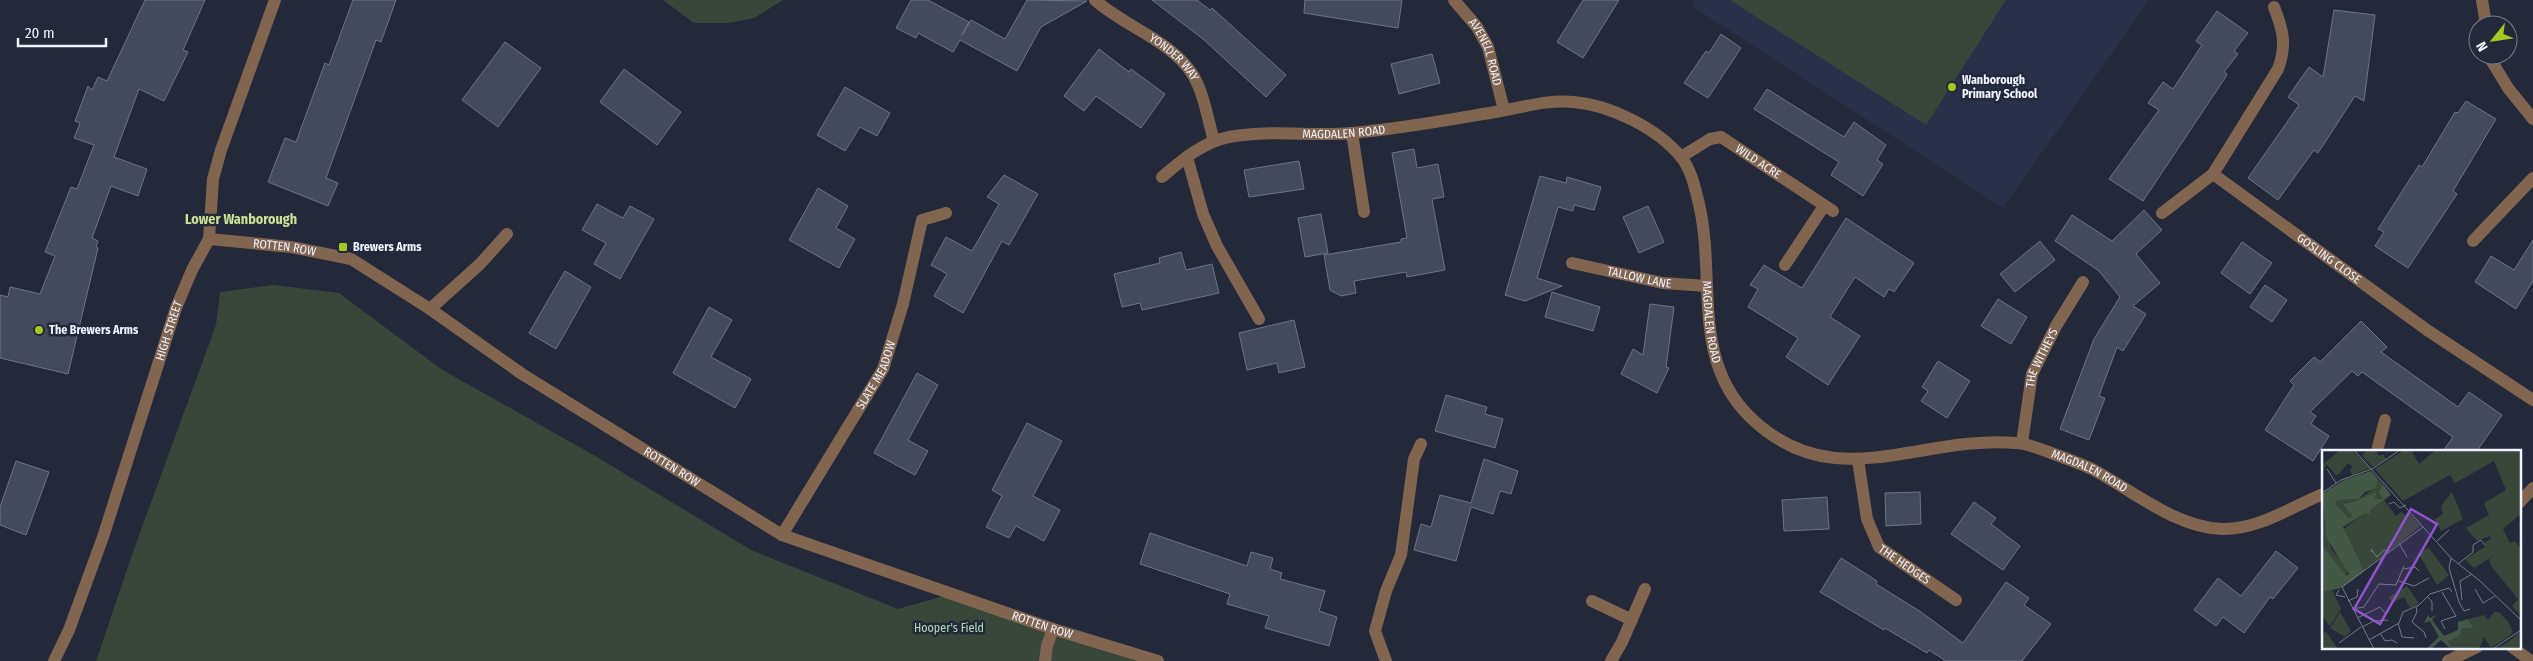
<svg xmlns="http://www.w3.org/2000/svg" width="2533" height="661" font-family="'Fira Sans Condensed',sans-serif">
<rect width="100%" height="100%" fill="#232939"/>
<polygon fill="#283147" points="1695,0 2149,0 2003,208 1692,6"/>
<g fill="#38473a">
<polygon points="663,0 783,0 754,18 728,23 694,23"/>
<polygon points="1730,0 2006,0 1926,125"/>
<polygon points="273,285 339,293 441,369 597,457 751,550 898,609 950,594 1158,661 96,661 134,549 216,325 220,292"/>
</g>
<g fill="#434a5c" stroke="#6c7487">
<polygon points="145,0 205,0 183,50 188,52 164,101 139,89 114,157 147,169 138,196 111,186 92,238 98,241 96,247 98,248 68,374 0,358 0,295 8,297 10,287 40,294 55,256 45,252 71,187 77,189 94,145 74,138 80,123 75,121 88,86 92,90 98,77 107,81"/>
<polygon points="353,0 396,0 381,42 376,40 326,178 338,183 328,206 268,182 285,138 296,142 325,63 329,65"/>
<polygon points="911,0 928,0 969,22 962,35 971,20 1005,39 1027,0 1087,1 1041,27 1017,71 960,40 953,52 918,33 916,38 896,28"/>
<polygon points="1152,0 1197,0 1210,10 1212,8 1286,75 1266,97 1203,39"/>
<polygon points="1305,0 1402,0 1398,28 1304,13"/>
<polygon points="1583,0 1619,0 1583,58 1557,42"/>
<polygon points="2334,10 2375,15 2364,101 2355,96 2318,153 2314,150 2278,200 2248,178 2299,105 2288,97 2309,67 2323,77"/>
<polygon points="2217,11 2248,33 2234,51 2238,54 2224,72 2227,74 2225,78 2143,201 2109,179 2159,110 2148,103 2163,82 2173,89 2202,45 2196,41"/>
<polygon points="1721,34 1741,48 1708,98 1684,83 1706,51 1709,53"/>
<polygon points="505,42 541,68 498,127 462,100"/>
<polygon points="1099,49 1129,72 1131,69 1165,94 1141,128 1096,96 1084,111 1064,96"/>
<polygon points="1432,54 1440,83 1399,94 1391,64"/>
<polygon points="624,69 681,112 657,145 600,102"/>
<polygon points="845,87 890,113 877,136 860,127 845,151 817,135"/>
<polygon points="1767,89 1844,137 1854,122 1886,145 1877,160 1883,164 1863,196 1831,175 1839,162 1754,109"/>
<polygon points="2466,101 2496,119 2453,191 2457,194 2408,268 2375,246 2384,232 2378,229 2419,165 2422,167 2455,112 2458,113"/>
<polygon points="1414,149 1417,168 1438,164 1444,197 1432,199 1445,270 1407,277 1406,272 1354,281 1356,293 1341,296 1330,290 1324,255 1401,242 1401,239 1407,238 1392,153"/>
<polygon points="1299,161 1304,189 1249,197 1244,170"/>
<polygon points="1004,175 1038,194 1009,245 1002,241 963,313 934,296 947,274 931,265 946,237 972,251 999,204 987,197"/>
<polygon points="1540,176 1566,183 1567,177 1601,187 1594,210 1574,205 1573,211 1558,207 1537,278 1562,286 1525,301 1505,295"/>
<polygon points="818,188 848,206 836,228 855,239 839,268 789,240"/>
<polygon points="597,204 623,218 630,206 654,219 620,279 594,264 606,243 582,230"/>
<polygon points="1648,206 1664,242 1639,253 1623,217"/>
<polygon points="2144,210 2162,230 2136,254 2160,283 2133,306 2146,314 2123,351 2117,347 2099,396 2105,398 2089,440 2060,429 2094,339 2120,297 2099,271 2055,241 2072,215 2112,241"/>
<polygon points="1321,214 1328,253 1305,257 1298,218"/>
<polygon points="1846,218 1914,263 1894,292 1889,289 1884,297 1855,277 1830,317 1860,336 1828,385 1786,357 1798,338 1748,307 1758,289 1750,285 1764,265 1802,288"/>
<polygon points="2533,240 2533,281 2516,309 2475,282 2491,256 2514,270"/>
<polygon points="2040,241 2055,260 2015,292 2000,274"/>
<polygon points="2242,242 2272,263 2250,294 2221,273"/>
<polygon points="1181,252 1186,270 1212,264 1219,293 1142,310 1140,303 1122,307 1114,274 1160,263 1159,258"/>
<polygon points="565,271 591,287 556,349 529,333"/>
<polygon points="2265,285 2287,300 2272,322 2250,307"/>
<polygon points="1552,292 1600,307 1593,331 1545,317"/>
<polygon points="1998,299 2027,317 2011,344 1981,326"/>
<polygon points="1650,304 1674,307 1666,367 1669,368 1657,393 1621,374 1633,349 1643,355"/>
<polygon points="709,307 732,320 711,357 751,379 735,408 673,373"/>
<polygon points="1294,320 1305,367 1279,373 1277,363 1247,370 1239,333"/>
<polygon points="2361,321 2387,347 2381,352 2458,407 2469,392 2502,415 2477,451 2443,451 2453,437 2362,372 2358,376 2352,371 2310,412 2316,416 2311,424 2329,436 2313,461 2265,430 2294,385 2290,381 2314,357 2320,362"/>
<polygon points="1938,361 1970,381 1947,418 1921,401 1928,391 1922,387"/>
<polygon points="917,373 938,385 908,440 928,451 915,475 874,453"/>
<polygon points="1446,395 1487,407 1485,414 1503,419 1495,448 1435,431"/>
<polygon points="1027,423 1062,441 1033,496 1060,510 1044,541 1016,526 1009,538 986,527 1002,496 992,490"/>
<polygon points="1484,459 1518,471 1511,494 1500,491 1493,514 1471,507 1456,561 1414,550 1421,524 1431,527 1440,495 1471,503"/>
<polygon points="16,461 49,472 26,535 0,525 0,507"/>
<polygon points="1920,492 1921,524 1886,526 1885,493"/>
<polygon points="1827,497 1829,529 1784,531 1782,500"/>
<polygon points="1974,502 1996,518 1991,524 2020,546 2003,570 1951,534"/>
<polygon points="1150,533 1247,566 1251,552 1273,558 1270,569 1282,573 1280,579 1325,591 1319,611 1337,617 1329,646 1265,628 1269,616 1227,604 1230,594 1140,564"/>
<polygon points="2276,551 2298,568 2273,599 2270,597 2244,633 2223,617 2216,626 2194,610 2218,578 2241,596"/>
<polygon points="1841,558 1877,581 1876,584 1921,612 1963,643 2006,582 2029,598 2024,605 2051,624 2022,661 1946,661 1929,650 1927,653 1885,628 1884,630 1820,592"/>
</g>
<g fill="none" stroke-linecap="round" stroke-linejoin="round">
<g stroke="#806551" stroke-width="12">
<path id="s1" d="M1095 0C1125 27 1171 40 1193 75 1204 94 1208 120 1214 141"/>
<path id="s2" d="M1454 0 1477 27 1488 47 1504 110"/>
<polyline points="2482,0 2486,25"/>
<path id="s3" d="M2274 7C2283 30 2287 45 2278 69L2213 174 2427 330 2533 400"/>
<polyline points="2488,55 2508,88 2533,119"/>
<polyline points="1352,133 1364,212"/>
<polyline points="1187,157 1203,214 1217,246 1259,319"/>
<path id="s4" d="M1681 157 1710 139 1721 137 1833 211"/>
<path id="s5" d="M1162 177C1182 160 1203 142 1229 137 1269 129 1312 137 1352 133 1400 129 1448 120 1495 112 1521 108 1547 99 1574 102 1610 105 1657 128 1681 157 1691 169 1695 188 1699 204 1716 276 1691 359 1749 416 1833 499 1919 434 2017 443 2029 444 2040 449 2051 453 2065 458 2079 463 2092 469 2132 490 2174 527 2222 529 2258 530 2291 507 2323 494"/>
<polyline points="2162,213 2213,174"/>
<path id="s6" d="M209 239 291 247 351 259 430 309 522 374 782 535 1053 629 1158 661"/>
<polyline points="2473,241 2533,178"/>
<path id="s7" d="M1572 263 1663 283 1707 286"/>
<polyline points="1785,265 1824,206"/>
<polyline points="430,309 480,264 507,234"/>
<path id="s8" d="M2022 443 2032 374 2056 326 2083 282"/>
<polyline points="2377,451 2385,420"/>
<path id="s9" d="M1858 460 1867 519 1879 547 1956 600"/>
<polyline points="2519,503 2533,488"/>
<path id="s10" d="M782 535 883 369 903 304 922 220 946 213"/>
<polyline points="1592,601 1632,620"/>
<polyline points="2512,647 2531,661"/>
<path id="s11" d="M54 661 69 630 103 537 176 308 192 270 209 239 213 179 221 150 275 0"/>
<polyline points="1045,661 1047,646 1053,629"/>
<polyline points="1386,661 1375,631 1386,591 1401,555 1414,459 1421,444"/>
<polyline points="1611,661 1622,642 1645,589"/>
<polyline points="2448,661 2477,647"/>
</g>
</g>
<g fill="#a5c823" stroke="#232939" stroke-width="2">
<circle cx="1952" cy="87" r="5"/>
<rect x="338" y="242" width="10" height="10" rx="2.5"/>
<circle cx="39" cy="330" r="5"/>
</g>
<g text-anchor="middle" stroke-width="5" stroke-linejoin="round" paint-order="stroke">
<g font-size="12" fill="#eef3fe" stroke="#232939">
<text dy="4" stroke="none"><textPath href="#s2" startOffset="62">AVENELL ROAD</textPath></text>
<text dy="4" stroke="none"><textPath href="#s1" startOffset="98">YONDER WAY</textPath></text>
<text dy="4" stroke="none"><textPath href="#s5" startOffset="194">MAGDALEN ROAD</textPath></text>
<text dy="4" stroke="none"><textPath href="#s4" startOffset="90">WILD ACRE</textPath></text>
<text dy="4" stroke="none"><textPath href="#s6" startOffset="76">ROTTEN ROW</textPath></text>
<text dy="4" stroke="none"><textPath href="#s3" startOffset="331">GOSLING CLOSE</textPath></text>
<text dy="4" stroke="none"><textPath href="#s7" startOffset="69">TALLOW LANE</textPath></text>
<text dy="4" stroke="none"><textPath href="#s5" startOffset="719">MAGDALEN ROAD</textPath></text>
<text dy="4" stroke="none"><textPath href="#s11" startOffset="350">HIGH STREET</textPath></text>
<text dy="4" stroke="none"><textPath href="#s8" startOffset="88">THE WITHEYS</textPath></text>
<text dy="4" stroke="none"><textPath href="#s10" startOffset="186">SLATE MEADOW</textPath></text>
<text dy="4" stroke="none"><textPath href="#s6" startOffset="526">ROTTEN ROW</textPath></text>
<text dy="4" stroke="none"><textPath href="#s5" startOffset="1182">MAGDALEN ROAD</textPath></text>
<text dy="4" stroke="none"><textPath href="#s9" startOffset="121">THE HEDGES</textPath></text>
<text dy="4" stroke="none"><textPath href="#s6" startOffset="931">ROTTEN ROW</textPath></text>
</g>
<g font-size="12" font-weight="bold" fill="#eef3fe" stroke="#232939" text-anchor="start">
<text x="1962" y="84">Wanborough<tspan x="1962" dy="14">Primary School</tspan></text>
<text x="353" y="251">Brewers Arms</text>
<text x="49" y="334">The Brewers Arms</text>
</g>
<g font-size="12" fill="#b2deb6" stroke="#232939">
<text x="949" y="632">Hooper's Field</text>
</g>
<g font-size="14" font-weight="bold" fill="#cae095" stroke="#232939">
<text x="241" y="224">Lower Wanborough</text>
</g>
</g>
<g transform="translate(2322 450)">
<rect width="199" height="199" fill="#232939"/>
<path d="M18 0H30L48 18 30 25 28 20 31 17 26 13 15 26 4 14 0 23V15ZM45 0H54L57 6 61 4 64 9 51 17 40 6ZM82 0H89L97 14 114 0H199V64L181 79 188 93 193 91 199 99V166L190 156 196 149 169 116 167 110 171 106 152 118 143 109 163 97V92L169 89 168 86 155 91 144 78 167 65 162 53 184 40 172 11 133 33 128 25 81 51 53 19ZM56 29 61 34V49L22 53 30 65 27 68 14 56 15 50 37 49 54 37ZM130 42 141 69 119 81 113 69 121 64 119 56ZM0 50 3 80 10 100 26 119 24 127 0 95ZM62 50 74 66 79 62 83 65 87 63 99 76 42 121 21 83 16 90 18 82 43 62 50 64 48 60ZM107 98 127 125 115 135 98 106 99 101ZM85 136 97 153 88 158 82 147 70 153 67 147ZM9 138 19 159 8 176 0 166V142ZM18 162 29 181 23 187 8 178ZM172 162H177L187 173 191 182 185 188 169 198 162 187 157 199H129L126 191 140 178H152L146 169 162 165 166 170ZM4 181 5 183 16 199H0V184ZM199 181V199H174L186 192Z" fill="#38473a"/>
<path d="M49 21 56 29 54 38 43 42 37 49 15 50 14 55 27 68 30 65 21 54 34 51 55 42 52 49H61L57 42 61 34 69 45 48 60 50 65 43 63 21 77 42 121 19 138 0 142V95L24 126 27 124 4 87 0 44 22 30ZM106 165 108 168 114 165 110 170 122 186 136 180V172L146 169 152 178H140L138 185 126 191 129 199 119 190 109 199H104L117 187 108 171 102 173Z" fill="#435945"/>
<path fill="none" stroke="#747a88" stroke-width="1" d="M32 0 129 108 158 131 199 170M5 19 14 33M0 43 19 30 50 19 78 0M67 54 72 52 78 58 84 55M115 91 127 80M77 93 85 107M50 102 49 99 55 107 62 100 67 101M129 108 127 118 137 152 142 161 148 159M136 114 151 102V95L159 90 163 95M82 119 93 117 97 121M77 131 92 136 107 128M153 139 161 153 173 146M17 140 14 145 23 147M120 142 134 166 119 171 123 179M105 146 110 152V161M140 150 138 131 150 124M26 151 35 147 36 139M94 156 95 162 90 172 102 182 104 188M30 159 42 157 57 134 74 135 82 116M35 168 58 157 63 163M76 173 80 187 92 188M40 177 52 171 66 170M58 183 63 191 70 190 75 193M47 190 77 173 81 162 97 155 108 144 127 138 130 142M17 193 39 177M52 199 20 137 101 77M171 199 199 180"/>
<path fill="#9254cc" fill-opacity="0.15" stroke="#9254cc" stroke-width="2.5" d="M89 59 115 74 58 174 32 159Z"/>
<rect width="199" height="199" fill="none" stroke="#eef3fe" stroke-width="2.5"/>
</g>
<g transform="translate(2493 40) rotate(240)"><circle r="24" fill="#232939" stroke="#747a88"/>
<path d="M0-4L9 19L0 12L-9 19Z" fill="#a5c823"/>
<text y="-8" font-size="14" font-weight="bold" text-anchor="middle" fill="#eef3fe">N</text>
</g>
<path d="M18 38v8h88v-8" fill="none" stroke="#eef3fe" stroke-width="2.5"/>
<text x="25" y="38" font-size="15" fill="#eef3fe" stroke="#232939" stroke-width="4" paint-order="stroke">20 m</text>
</svg>
